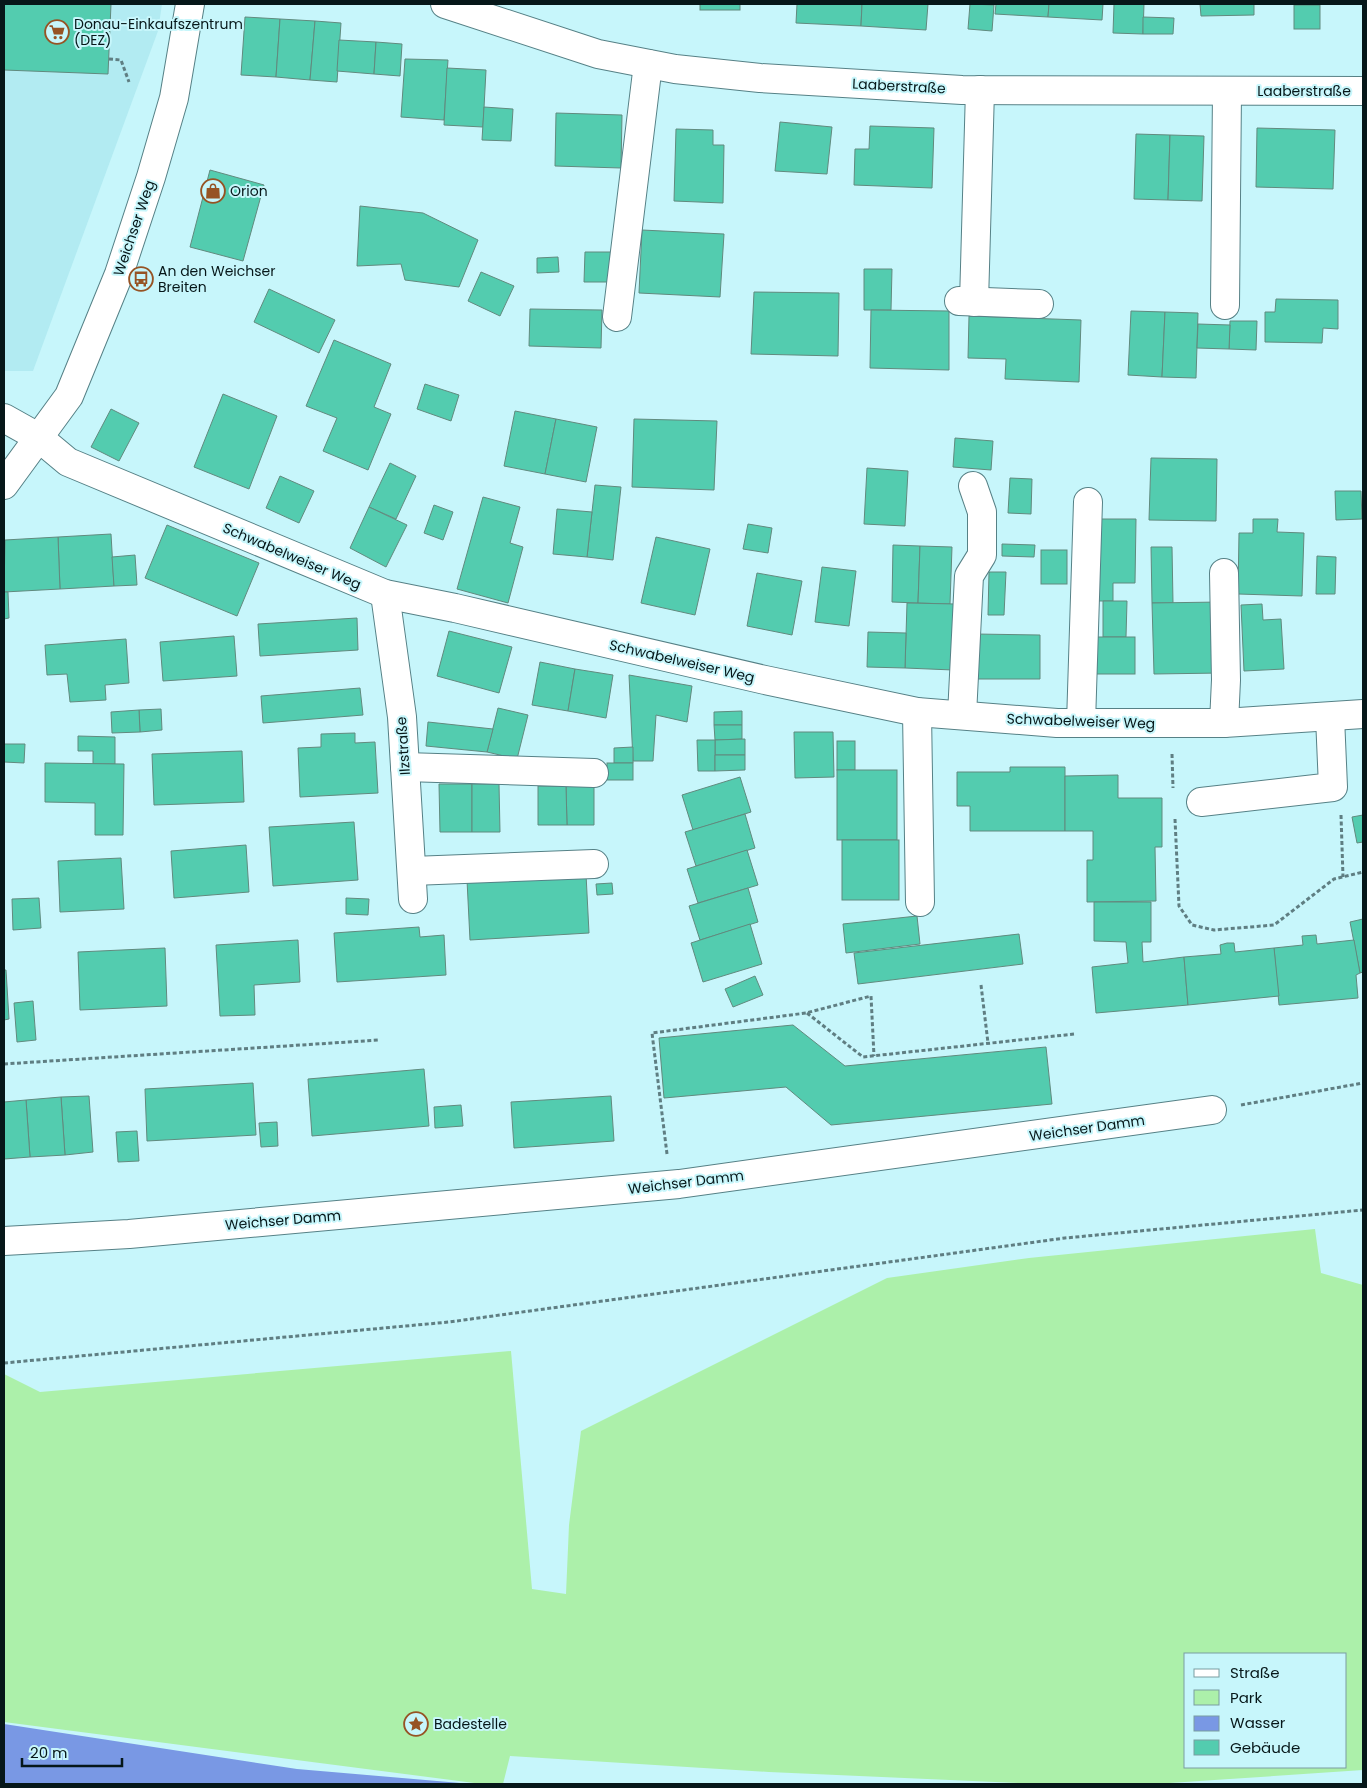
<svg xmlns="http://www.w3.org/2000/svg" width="1367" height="1788" font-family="Poppins,sans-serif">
<rect width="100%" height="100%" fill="#c7f6fb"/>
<polygon fill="#b2ebf2" points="4,4 162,4 158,31 33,371 4,371"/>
<path fill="#acf0aa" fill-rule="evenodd" d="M1315 1229 1321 1273 1363 1285V1770L1155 1784H1040L769 1772 510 1756 503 1784H482L4 1722V1374L40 1392 511 1351 532 1589 566 1594 569 1525 581 1431 887 1278 1029 1258ZM1186 1654H1346V1767H1186Z"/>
<polygon fill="#7998e4" points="4,1724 297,1769 472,1784 4,1784"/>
<g fill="#53ccaf" stroke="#618a7e">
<polygon points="4,4 111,4 108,74 4,70"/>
<rect x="700" y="4" width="40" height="6"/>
<polygon points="797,4 862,4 861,26 796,23"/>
<polygon points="862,4 928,4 926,30 861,26"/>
<polygon points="970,4 994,5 992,31 968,29"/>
<polygon points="996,4 1049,4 1048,17 995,14"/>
<polygon points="1049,4 1103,4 1102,20 1048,17"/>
<polygon points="1114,4 1144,4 1143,34 1113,33"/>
<polygon points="1200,4 1254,4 1254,15 1201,16"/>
<rect x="1294" y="5" width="26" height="24"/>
<polygon points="245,17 280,19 276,77 241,75"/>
<polygon points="1143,17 1174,18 1173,34 1143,34"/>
<polygon points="280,19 315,21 310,80 276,77"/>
<polygon points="315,21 341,23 337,82 310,80"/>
<polygon points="339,40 376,42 374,74 337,71"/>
<polygon points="376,42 402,44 400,76 374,74"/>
<polygon points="405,59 448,60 444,120 401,117"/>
<polygon points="447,68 486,70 483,127 444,125"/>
<polygon points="484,107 513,109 511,141 482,140"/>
<polygon points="556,113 622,115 621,168 555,166"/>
<polygon points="780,122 832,127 827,174 775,171"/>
<polygon points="870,126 934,128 932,188 854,185 855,149 869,149"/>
<polygon points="1257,128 1335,130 1333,189 1256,187"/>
<polygon points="676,129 713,130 713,145 724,145 723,203 674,201"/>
<polygon points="1136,134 1170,135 1168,200 1134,199"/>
<polygon points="1170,135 1204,136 1202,201 1168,200"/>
<polygon points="210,170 264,185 243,261 190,247"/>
<polygon points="360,206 423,213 478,240 459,287 405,280 401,264 357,266"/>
<polygon points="642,230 724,234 720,297 639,293"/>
<polygon points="585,252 611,252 611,282 584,282"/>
<polygon points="558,257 559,272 537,273 537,258"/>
<polygon points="864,269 892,269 891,310 864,310"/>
<polygon points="481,272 514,286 500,316 468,301"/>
<polygon points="269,289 335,320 319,353 254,322"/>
<polygon points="754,292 839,293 838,356 751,354"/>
<polygon points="1276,299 1338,300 1338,329 1323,328 1322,343 1265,342 1265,312 1275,312"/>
<polygon points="530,309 602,310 601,348 529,346"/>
<polygon points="871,310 949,311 949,370 870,368"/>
<polygon points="1131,311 1165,312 1162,377 1128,375"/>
<polygon points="1165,312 1198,313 1196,378 1162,377"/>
<polygon points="969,316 1081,320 1079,382 1005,379 1006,359 968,358"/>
<polygon points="1230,321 1257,321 1256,350 1229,349"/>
<polygon points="1198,324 1230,325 1229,349 1197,348"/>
<polygon points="334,340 391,364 374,407 391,414 368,470 323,451 337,418 306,406"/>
<polygon points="425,384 459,395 451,421 417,409"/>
<polygon points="223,394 277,416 249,489 194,467"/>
<polygon points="111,409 139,423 119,461 91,447"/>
<polygon points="515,411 556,419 545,474 504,466"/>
<polygon points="556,419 597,427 586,482 545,474"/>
<polygon points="634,419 717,421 714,490 632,487"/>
<polygon points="955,438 993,441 991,470 953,467"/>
<polygon points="1151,458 1217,459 1216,521 1149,520"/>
<polygon points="390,463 416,476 396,519 369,507"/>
<polygon points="867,468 908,471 905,526 864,524"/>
<polygon points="280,476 314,491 299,523 266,508"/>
<polygon points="1010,478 1032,479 1031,514 1008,513"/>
<polygon points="595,485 621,487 613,560 587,557"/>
<polygon points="1335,491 1361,491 1362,519 1336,520"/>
<polygon points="483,497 520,507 510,543 523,547 508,603 457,589"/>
<polygon points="434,505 453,512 443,540 424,533"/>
<polygon points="369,507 407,525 386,567 350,548"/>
<polygon points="557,509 592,512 587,557 553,554"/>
<polygon points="1096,519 1136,519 1135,583 1113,583 1113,601 1095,601"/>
<polygon points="1253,519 1278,519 1277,532 1304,533 1302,596 1238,594 1239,533 1253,533"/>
<polygon points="748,524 772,528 768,553 743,549"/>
<polygon points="167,525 259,563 237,616 145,578"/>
<polygon points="111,534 114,586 60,589 58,537"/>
<polygon points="58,537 60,589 4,592 5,540"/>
<polygon points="656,537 710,549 695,615 641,603"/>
<polygon points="1002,544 1035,545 1034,557 1002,556"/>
<polygon points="893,545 920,546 918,603 892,602"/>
<polygon points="920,546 952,547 950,604 918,603"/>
<polygon points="1151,547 1172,547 1173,603 1152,603"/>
<rect x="1041" y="550" width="26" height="34"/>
<polygon points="135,555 137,585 114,586 112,557"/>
<polygon points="1317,556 1336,557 1335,594 1316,594"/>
<polygon points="822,567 856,571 849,626 815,622"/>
<polygon points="989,572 1006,572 1004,615 988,615"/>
<polygon points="757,573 802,581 792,635 747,626"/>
<polygon points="4,592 8,592 9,618 4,619"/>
<polygon points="1103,601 1127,601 1126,637 1103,637"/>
<polygon points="1220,602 1221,673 1154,674 1152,603"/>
<polygon points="907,603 955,604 953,670 905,668"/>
<polygon points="1262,604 1263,620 1281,619 1284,669 1244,671 1241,605"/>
<polygon points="357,618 358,650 260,656 258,624"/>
<polygon points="449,631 512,647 499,693 437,676"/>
<polygon points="868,632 906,633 905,668 867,667"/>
<polygon points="976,634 1040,635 1040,679 975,679"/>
<polygon points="234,636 237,676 163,681 160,642"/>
<rect x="1088" y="637" width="47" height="37"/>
<polygon points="126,639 129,683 105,685 106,700 70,702 67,674 47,675 45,645"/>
<polygon points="540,662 575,669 568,711 532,705"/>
<polygon points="575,669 613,675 606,718 568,711"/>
<polygon points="629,675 692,686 687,722 656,715 653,761 633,761"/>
<polygon points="360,688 363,715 263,723 261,696"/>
<polygon points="498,708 528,715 517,759 487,752"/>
<polygon points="161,709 162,730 140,732 139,710"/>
<polygon points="139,710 140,732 112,733 111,712"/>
<polygon points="742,711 742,725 714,725 714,712"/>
<polygon points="428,722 493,729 487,752 426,746"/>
<polygon points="714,725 742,725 742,739 715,740"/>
<polygon points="794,732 833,732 834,777 795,778"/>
<polygon points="355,733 355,743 375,742 378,793 300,797 298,748 321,747 321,734"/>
<polygon points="78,736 115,737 115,764 93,764 93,751 78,751"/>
<polygon points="745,739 745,755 715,755 715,740"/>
<polygon points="697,740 715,740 715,771 698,771"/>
<rect x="837" y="741" width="18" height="29"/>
<polygon points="4,744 25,744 24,763 4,762"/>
<polygon points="633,747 633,763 614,763 614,748"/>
<polygon points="242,751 244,802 154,805 152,754"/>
<polygon points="715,755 745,755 745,770 715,771"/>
<polygon points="45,763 124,764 123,835 95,835 95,803 45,802"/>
<rect x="607" y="763" width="26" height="17"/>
<polygon points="1010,767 1065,767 1065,831 970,831 970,806 957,806 957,772 1010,772"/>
<rect x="837" y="770" width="60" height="70"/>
<polygon points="1118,775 1118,798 1162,798 1162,847 1155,847 1156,901 1087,902 1087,860 1093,860 1093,831 1065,831 1065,776"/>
<polygon points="740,777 751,812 693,830 682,795"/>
<polygon points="439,784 472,784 472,832 440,832"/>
<polygon points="472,784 499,784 500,832 472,832"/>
<polygon points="594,785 594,825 567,825 566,786"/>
<polygon points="538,786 566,786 567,825 538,825"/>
<polygon points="745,814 755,848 696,866 685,832"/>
<polygon points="1363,815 1363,842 1357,843 1352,817"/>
<polygon points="354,822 358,880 273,886 269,827"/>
<rect x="842" y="840" width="57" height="60"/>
<polygon points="246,845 249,892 174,898 171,851"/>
<polygon points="747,850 758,885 698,903 687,869"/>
<polygon points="121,858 124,909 60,912 58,861"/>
<polygon points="586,874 589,933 470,940 467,880"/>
<polygon points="612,883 613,894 597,895 596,884"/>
<polygon points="748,888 758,922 700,940 689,906"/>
<polygon points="39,898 41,928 13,930 12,899"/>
<polygon points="346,898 369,899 368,915 346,914"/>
<polygon points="1094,902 1151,902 1151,942 1142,942 1143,962 1184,957 1188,1005 1096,1013 1092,967 1128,963 1126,942 1094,941"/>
<polygon points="917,916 920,944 846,953 843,924"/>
<polygon points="1363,919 1363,972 1360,973 1350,922"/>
<polygon points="750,924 762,964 703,982 691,943"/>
<polygon points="419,927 420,937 444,935 446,975 337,982 334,933"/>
<polygon points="1019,934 1023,964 858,984 854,953"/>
<polygon points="1316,935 1317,944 1354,940 1360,973 1356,975 1358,998 1279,1005 1274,948 1303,945 1302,936"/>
<polygon points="298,940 300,982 254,985 255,1015 220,1016 216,945"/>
<polygon points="1227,943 1234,943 1235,952 1274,948 1279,996 1188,1005 1184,957 1221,954 1220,945"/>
<polygon points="165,948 167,1006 80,1010 78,952"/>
<polygon points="4,970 6,970 9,1019 4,1020"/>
<polygon points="755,976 763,995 733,1007 725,989"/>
<polygon points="33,1001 36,1040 17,1042 14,1003"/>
<polygon points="793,1025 845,1066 1046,1047 1052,1104 831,1125 786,1087 664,1098 659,1038"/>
<polygon points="424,1069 429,1126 312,1136 308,1079"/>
<polygon points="253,1083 256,1135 147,1141 145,1089"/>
<polygon points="89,1096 93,1152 65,1155 61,1097"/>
<polygon points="611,1096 614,1141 514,1148 511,1102"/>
<polygon points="61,1097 65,1155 30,1157 26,1100"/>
<polygon points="26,1100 30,1157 4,1159 4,1102"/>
<polygon points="461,1105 463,1126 435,1128 434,1107"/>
<polygon points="277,1122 278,1146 261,1147 259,1123"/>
<polygon points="137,1131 139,1161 118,1162 116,1132"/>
</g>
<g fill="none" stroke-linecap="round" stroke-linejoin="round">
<g stroke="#568186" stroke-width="30">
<g id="minor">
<polyline points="445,4 598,54 675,69 760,78 962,90 1363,91"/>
<polyline points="959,301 1039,304"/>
<polyline points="974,302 980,90"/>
<polyline points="1225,305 1227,91"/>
<polyline points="617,317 648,64"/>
<polyline points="4,418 38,437 68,462 385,594 455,608 765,680 917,712 1057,723 1224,723 1363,714"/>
<polyline points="4,485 69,396 119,274 151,177 174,98 190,4"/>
<polyline points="385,594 402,717 413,899"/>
<polyline points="917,712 920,902"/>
<polyline points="962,715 969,576 982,555 982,512 973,486"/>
<polyline points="1081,723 1088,502"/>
<polyline points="1224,723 1226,680 1224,573"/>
<polyline points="405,767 594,773"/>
<polyline points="1201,802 1333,787 1330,717"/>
<polyline points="412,871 594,864"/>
<polyline points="4,1241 129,1234 679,1184 1212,1110"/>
</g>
</g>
<g stroke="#5f7e82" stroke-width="3" stroke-dasharray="4 2.5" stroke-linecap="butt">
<polyline points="109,59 121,60 129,82"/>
<polyline points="1172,754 1173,788"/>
<polyline points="1341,815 1343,877"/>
<polyline points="1175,819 1179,906 1192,925 1214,930 1274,925 1334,879 1363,872"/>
<polyline points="981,985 988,1043"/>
<polyline points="807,1013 863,1057 1074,1034"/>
<polyline points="4,1064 379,1040"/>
<polyline points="1241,1105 1363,1083"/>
<polyline points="667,1154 652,1033 806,1013 871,996 874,1056"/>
<polyline points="4,1363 449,1322 1065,1238 1363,1210"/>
</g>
<use href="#minor" stroke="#fff" stroke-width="28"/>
</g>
<defs>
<g id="supermarket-ring" transform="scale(1.25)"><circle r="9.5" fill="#c7f6fb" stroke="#965324" stroke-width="1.5"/><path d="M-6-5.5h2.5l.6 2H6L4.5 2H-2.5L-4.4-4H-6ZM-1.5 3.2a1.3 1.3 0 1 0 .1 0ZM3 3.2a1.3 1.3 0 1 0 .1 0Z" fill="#965324"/></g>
<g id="shop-ring" transform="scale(1.25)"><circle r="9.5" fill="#c7f6fb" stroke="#965324" stroke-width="1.5"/><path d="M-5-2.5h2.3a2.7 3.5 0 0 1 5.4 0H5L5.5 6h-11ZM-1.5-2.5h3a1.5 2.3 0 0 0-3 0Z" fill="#965324"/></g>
<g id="bus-ring" transform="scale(1.25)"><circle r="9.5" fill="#c7f6fb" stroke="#965324" stroke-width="1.5"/><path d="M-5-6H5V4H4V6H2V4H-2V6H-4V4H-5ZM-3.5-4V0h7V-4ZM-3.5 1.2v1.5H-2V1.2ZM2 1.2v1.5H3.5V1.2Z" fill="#965324"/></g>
<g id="sight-ring" transform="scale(1.25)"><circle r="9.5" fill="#c7f6fb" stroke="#965324" stroke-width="1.5"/><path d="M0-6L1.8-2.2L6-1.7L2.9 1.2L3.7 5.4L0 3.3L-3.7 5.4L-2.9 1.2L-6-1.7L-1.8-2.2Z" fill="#965324"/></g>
</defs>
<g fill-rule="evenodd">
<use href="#supermarket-ring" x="57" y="32"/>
<use href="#shop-ring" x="213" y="191"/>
<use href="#bus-ring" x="141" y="279"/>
<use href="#sight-ring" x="416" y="1724"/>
</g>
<g text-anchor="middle" stroke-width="4" stroke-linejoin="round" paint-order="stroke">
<g font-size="14" fill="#061719" stroke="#c7f6fb" text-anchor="start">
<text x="74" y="29">Donau-Einkaufszentrum<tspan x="74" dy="16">(DEZ)</tspan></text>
<text x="230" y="196">Orion</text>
<text x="158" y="276">An den Weichser<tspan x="158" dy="16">Breiten</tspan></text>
<text x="434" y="1729">Badestelle</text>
</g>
<g font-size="14" fill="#061719" stroke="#c7f6fb">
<text transform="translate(899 86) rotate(3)" y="5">Laaberstraße</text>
<text x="1304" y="96">Laaberstraße</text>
<text transform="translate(134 228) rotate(-71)" y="5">Weichser Weg</text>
<text transform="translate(292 556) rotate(23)" y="5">Schwabelweiser Weg</text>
<text transform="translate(682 661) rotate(13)" y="5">Schwabelweiser Weg</text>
<text transform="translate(1081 721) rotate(2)" y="5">Schwabelweiser Weg</text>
<text transform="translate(403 746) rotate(-94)" y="5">Ilzstraße</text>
<text transform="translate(1087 1128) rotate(-8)" y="5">Weichser Damm</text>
<text transform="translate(686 1182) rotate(-7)" y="5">Weichser Damm</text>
<text transform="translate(283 1220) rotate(-5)" y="5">Weichser Damm</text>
</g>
</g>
<rect width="1367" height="1788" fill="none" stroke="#061719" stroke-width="10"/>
<rect x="1184" y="1653" width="162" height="115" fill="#c7f6fb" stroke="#7a9da1"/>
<rect x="1194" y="1669" width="25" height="8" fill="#ffffff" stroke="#7a9da1"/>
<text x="1230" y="1678" font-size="15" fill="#061719">Straße</text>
<rect x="1194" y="1690" width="25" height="15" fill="#acf0aa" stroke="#7a9da1"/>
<text x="1230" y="1703" font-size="15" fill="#061719">Park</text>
<rect x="1194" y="1716" width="25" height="15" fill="#7998e4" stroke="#7a9da1"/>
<text x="1230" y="1728" font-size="15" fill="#061719">Wasser</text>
<rect x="1194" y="1740" width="25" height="15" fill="#53ccaf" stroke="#7a9da1"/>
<text x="1230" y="1753" font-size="15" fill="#061719">Gebäude</text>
<path d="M22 1758v8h100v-8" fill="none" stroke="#061719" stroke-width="2.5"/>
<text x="30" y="1758" font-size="15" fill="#061719" stroke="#c7f6fb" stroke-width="4" paint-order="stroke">20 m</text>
</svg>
